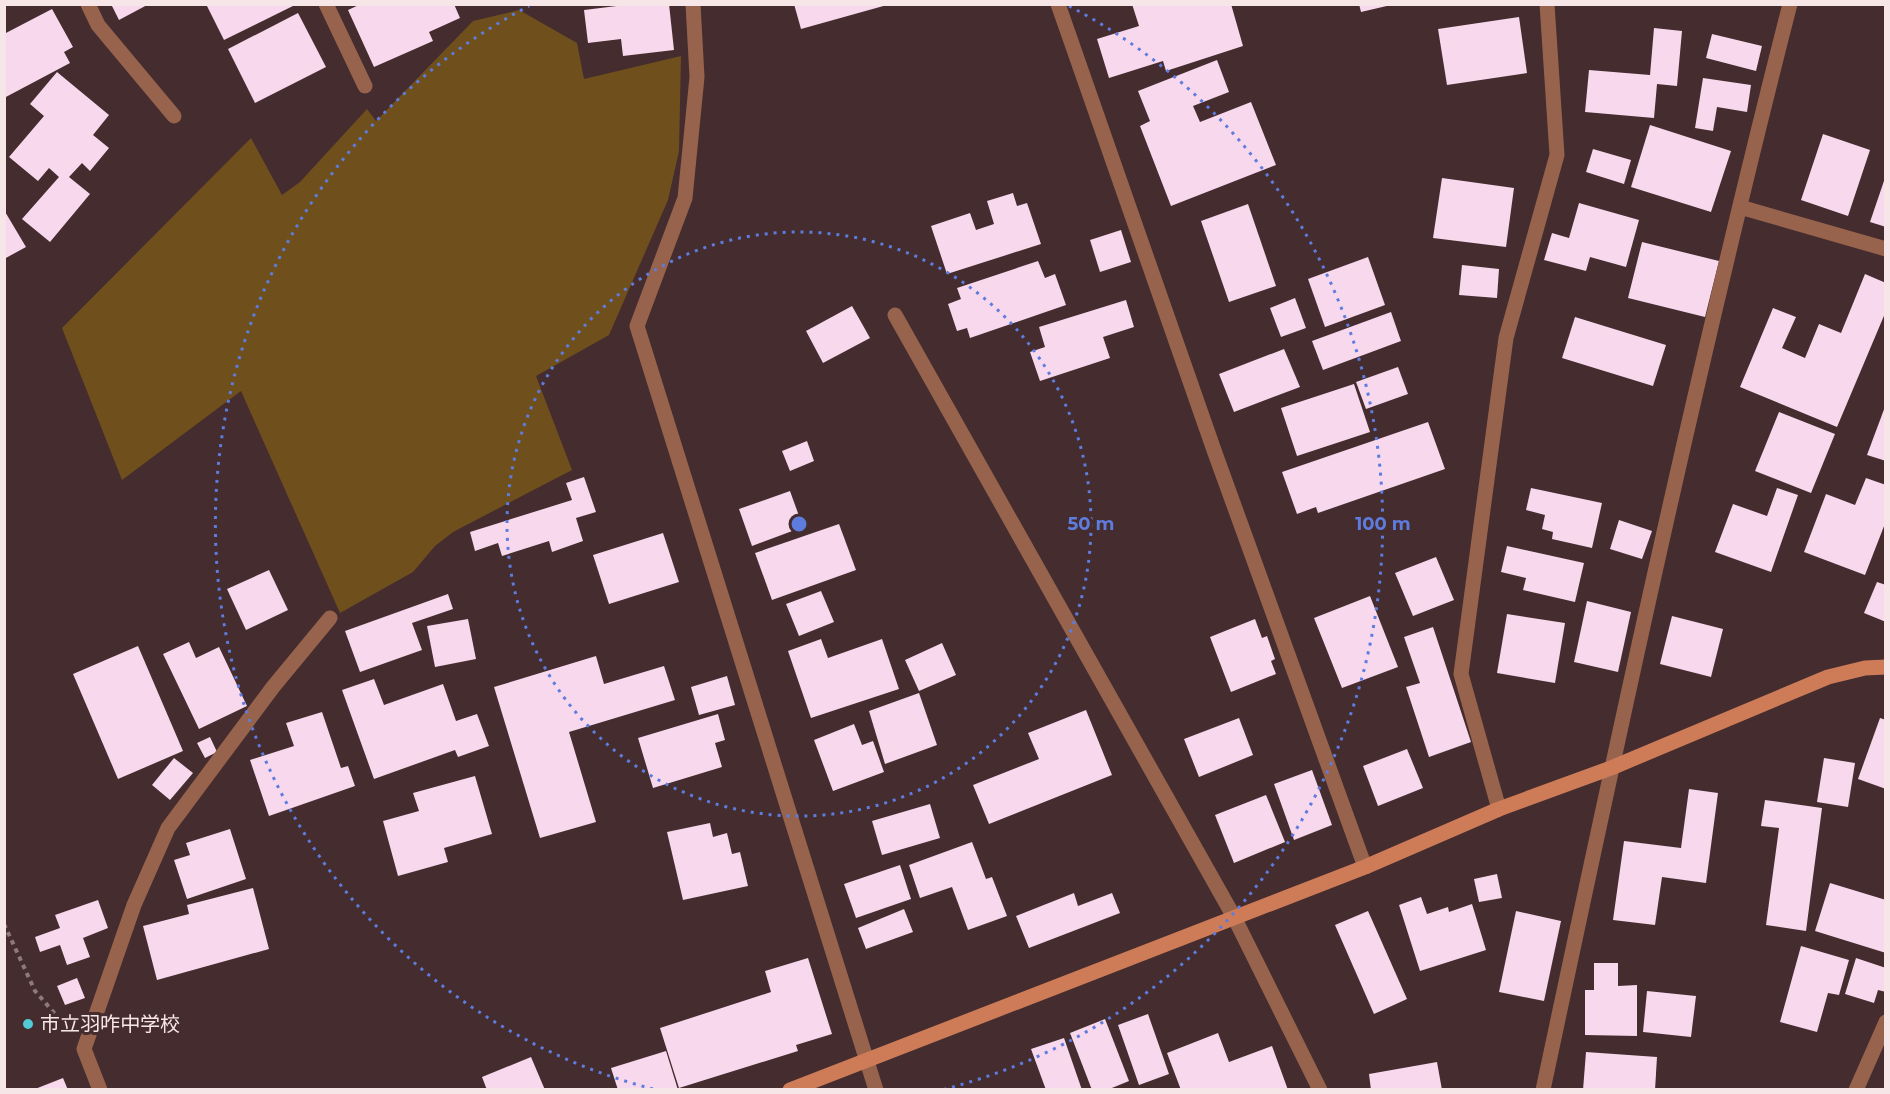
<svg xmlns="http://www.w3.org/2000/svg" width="1890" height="1094" font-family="Montserrat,'Noto Sans JP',sans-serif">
<rect width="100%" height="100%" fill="#442c2f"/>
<polygon fill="#6f501d" points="519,10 577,43 584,79 681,56 679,151 668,200 609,335 536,376 572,470 453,532 435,546 413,572 340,613 241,391 122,480 62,328 251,138 282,195 300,182 367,109 376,121 473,21"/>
<g fill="#f7d8ed">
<polygon points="111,4 149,4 119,20"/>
<polygon points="206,4 297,4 224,40"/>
<polygon points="361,4 454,4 460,18 429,32 433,41 374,67 348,10"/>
<polygon points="633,4 669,4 674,50 623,56 621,39 588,43 584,10"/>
<polygon points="794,4 887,4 887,5 801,29"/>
<polygon points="1132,4 1231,4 1243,46 1166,71 1163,61 1109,78 1097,39 1139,26"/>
<polygon points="1359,4 1391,4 1391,5 1361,12"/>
<polygon points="52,9 73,47 64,52 70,63 4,98 4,34"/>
<polygon points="298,13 326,67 255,103 228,49"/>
<polygon points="1519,17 1527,73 1447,85 1438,29"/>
<polygon points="1654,28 1682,31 1677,86 1657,84 1654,118 1585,112 1589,70 1650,75"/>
<polygon points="1712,34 1762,46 1756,71 1706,58"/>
<polygon points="1217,60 1229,92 1193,106 1200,122 1251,102 1276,165 1171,206 1140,126 1150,121 1138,91"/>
<polygon points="57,72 109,115 93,135 109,148 90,171 82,163 69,177 90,194 50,242 22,219 59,177 49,168 38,181 9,157 44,116 30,104"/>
<polygon points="1703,78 1751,85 1747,112 1717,107 1713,131 1695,128"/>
<polygon points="1650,125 1731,151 1711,212 1631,187"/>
<polygon points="1823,134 1870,150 1848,216 1801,200"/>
<polygon points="1593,149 1631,160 1624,184 1586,172"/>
<polygon points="1886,175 1886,227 1870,222"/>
<polygon points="1442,178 1514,188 1506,247 1433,238"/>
<polygon points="1013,193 1017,206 1027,203 1041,244 947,274 931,226 970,213 976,230 994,224 987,201"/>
<polygon points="1579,203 1639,220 1626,267 1590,257 1586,271 1544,260 1552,233 1569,238"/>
<polygon points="1248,204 1276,286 1229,302 1201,221"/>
<polygon points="4,210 26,247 4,259"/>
<polygon points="1121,230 1131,262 1100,272 1090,240"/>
<polygon points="1642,242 1719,261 1705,317 1628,298"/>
<polygon points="1368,257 1385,305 1325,327 1308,279"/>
<polygon points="1038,261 1045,278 1055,274 1066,305 970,338 967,328 957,331 948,304 961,299 957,288"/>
<polygon points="1462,265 1499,269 1497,298 1459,295"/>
<polygon points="1865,274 1886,283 1886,311 1837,427 1740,387 1773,308 1796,317 1782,348 1805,358 1819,324 1841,333"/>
<polygon points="1295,298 1306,328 1281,337 1270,308"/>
<polygon points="1126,300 1134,327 1103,337 1110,358 1040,381 1030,352 1045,347 1039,327"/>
<polygon points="852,306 870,338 823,363 806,331"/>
<polygon points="1391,312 1401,341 1323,370 1312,341"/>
<polygon points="1575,317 1666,345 1653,386 1562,358"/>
<polygon points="1284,349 1300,387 1234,412 1219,374"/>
<polygon points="1398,367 1408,394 1366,409 1356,382"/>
<polygon points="1354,384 1370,432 1297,456 1281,408"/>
<polygon points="1886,404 1886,461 1867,455"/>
<polygon points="1779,412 1835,434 1811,493 1755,471"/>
<polygon points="1428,422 1445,469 1318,513 1316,507 1297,514 1282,472"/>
<polygon points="807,441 814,461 790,471 782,451"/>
<polygon points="584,477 596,512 576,518 583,541 552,552 549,541 502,556 498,543 475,551 470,532 572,500 566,483"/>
<polygon points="1866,478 1886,485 1886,521 1865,575 1804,552 1826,494 1855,505"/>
<polygon points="1531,488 1602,503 1592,548 1552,539 1553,532 1542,529 1545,515 1526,510"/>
<polygon points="1777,488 1798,495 1771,572 1715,552 1733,504 1767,516"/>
<polygon points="790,491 803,527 752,546 739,509"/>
<polygon points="1619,520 1652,531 1642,559 1610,549"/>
<polygon points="839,524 856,570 772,600 755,553"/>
<polygon points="663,533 679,582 609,604 593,555"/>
<polygon points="1507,546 1584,563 1575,602 1523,590 1526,578 1501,572"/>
<polygon points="1436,557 1454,600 1413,616 1395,573"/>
<polygon points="269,570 288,610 246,630 227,589"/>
<polygon points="1877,582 1886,585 1886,622 1864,613"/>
<polygon points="821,591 834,622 799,636 786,604"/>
<polygon points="448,594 453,609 412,623 422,650 360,672 345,631"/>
<polygon points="1370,596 1398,667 1342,688 1314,618"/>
<polygon points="1587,601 1631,612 1618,672 1574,662"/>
<polygon points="1507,614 1565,623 1555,683 1497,673"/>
<polygon points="1672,616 1723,629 1711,677 1660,664"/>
<polygon points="468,619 476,659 435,667 427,626"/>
<polygon points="1255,619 1262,638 1267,636 1275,659 1271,661 1276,674 1231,692 1210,637"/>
<polygon points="1433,627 1471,742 1429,757 1406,687 1420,683 1404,637"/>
<polygon points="821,639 828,658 882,639 899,689 811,718 788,651"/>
<polygon points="189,642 196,658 219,647 247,706 199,729 163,654"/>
<polygon points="942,643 956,675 919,691 905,660"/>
<polygon points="138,646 183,751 118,779 73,674"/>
<polygon points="596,656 604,684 664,666 675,700 569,732 596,822 540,838 494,687"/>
<polygon points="727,676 735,705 699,715 691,687"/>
<polygon points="374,679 384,705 443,684 456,721 477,714 489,746 458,757 455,750 374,779 342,690"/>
<polygon points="919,693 937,745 885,764 869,711"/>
<polygon points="1086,710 1112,775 989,824 973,785 1039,759 1028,733"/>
<polygon points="322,712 341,768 348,766 355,786 269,816 250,760 294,746 286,723"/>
<polygon points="718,714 725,740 715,743 722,767 653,788 638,738"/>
<polygon points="1239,718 1253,755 1199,777 1184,739"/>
<polygon points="1880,718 1886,720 1886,789 1858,779"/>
<polygon points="854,724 862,745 873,741 884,772 833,791 814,740"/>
<polygon points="210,737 217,752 205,758 197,743"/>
<polygon points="1407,749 1423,788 1378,806 1363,766"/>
<polygon points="174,758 193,773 170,800 152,785"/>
<polygon points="1824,758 1855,763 1848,807 1817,802"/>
<polygon points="1312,770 1332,825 1294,840 1274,784"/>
<polygon points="475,776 492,834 444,848 448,862 398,876 383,821 419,811 413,793"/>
<polygon points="1689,789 1718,793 1706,883 1662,877 1655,925 1613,920 1624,841 1681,848"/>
<polygon points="1266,795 1285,842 1234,863 1215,815"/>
<polygon points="1765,800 1822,808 1806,931 1766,925 1779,828 1761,826"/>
<polygon points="930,804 940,838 882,855 872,821"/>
<polygon points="710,823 713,837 727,833 732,854 740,852 748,886 683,900 667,832"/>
<polygon points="230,829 246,879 187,899 174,860 190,855 186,843"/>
<polygon points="972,842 986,879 992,877 1007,916 968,930 952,887 920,898 909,865"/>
<polygon points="900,865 911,899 856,918 844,884"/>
<polygon points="1497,874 1502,898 1479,902 1474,879"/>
<polygon points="1830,883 1886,900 1886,953 1815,931"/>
<polygon points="253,888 269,949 157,980 143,926 189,914 187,905"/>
<polygon points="1074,893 1078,906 1112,893 1120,913 1029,948 1016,916"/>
<polygon points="1421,897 1427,914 1448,907 1449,912 1472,904 1486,950 1420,971 1399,905"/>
<polygon points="98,900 108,928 83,938 90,957 67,965 60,945 40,952 35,937 60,928 55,915"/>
<polygon points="904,909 913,932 866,949 858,928"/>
<polygon points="1368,911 1407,999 1374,1014 1335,925"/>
<polygon points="1516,911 1561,921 1544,1001 1499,992"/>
<polygon points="1801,946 1849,960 1839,995 1828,993 1817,1032 1780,1022"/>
<polygon points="808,958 832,1034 796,1045 798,1051 679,1088 660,1028 771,992 765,971"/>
<polygon points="1856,958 1886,968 1886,992 1878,990 1874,1003 1845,994"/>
<polygon points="1594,963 1618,963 1618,986 1637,985 1637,1036 1585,1035 1585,990 1594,990"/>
<polygon points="77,978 85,998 65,1005 57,986"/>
<polygon points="1647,991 1696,996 1691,1037 1643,1032"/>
<polygon points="1148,1014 1169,1074 1139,1085 1118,1025"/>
<polygon points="1105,1019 1129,1081 1107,1090 1092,1090 1070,1033"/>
<polygon points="1218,1033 1229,1062 1272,1046 1288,1090 1181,1090 1167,1053"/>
<polygon points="1064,1038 1082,1090 1046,1090 1031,1049"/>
<polygon points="666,1051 678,1090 618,1090 611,1068"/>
<polygon points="1586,1052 1657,1057 1655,1090 1583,1090"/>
<polygon points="531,1057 545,1090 487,1090 482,1077"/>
<polygon points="1437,1062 1442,1090 1371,1090 1369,1074"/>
<polygon points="63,1078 68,1090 35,1090 35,1089"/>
</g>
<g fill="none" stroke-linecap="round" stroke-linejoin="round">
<polyline stroke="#8e797c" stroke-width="4" stroke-dasharray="4.5 4.5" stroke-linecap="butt" points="4,924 35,991 63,1023"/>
<polyline stroke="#97634d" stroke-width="15" points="1234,917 1320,1090"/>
<g stroke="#97634d" stroke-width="15">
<polyline points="88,4 98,25 174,116"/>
<polyline points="326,4 365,86"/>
<polyline points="693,4 697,77 685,198 637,326 876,1090"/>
<polyline points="1058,4 1215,453 1365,867"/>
<polyline points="1740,207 1886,249"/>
<polyline points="895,315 1234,917"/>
<polyline points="1499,809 1461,674 1506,338 1557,155 1547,4"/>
<polyline points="100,1090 84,1049 134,905 168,828 273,687 330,618"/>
<path d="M1543 1090C1620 727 1698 364 1790 4"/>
<polyline points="1856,1090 1886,1022"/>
</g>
<polyline stroke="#ce7c58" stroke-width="15" points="790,1090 1365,867 1499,809 1611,768 1828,677 1865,668 1886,667"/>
</g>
<g fill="none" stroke="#5e7cdd" stroke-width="3" stroke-dasharray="3 6">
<circle cx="799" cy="524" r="292"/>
<path d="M653 1089A584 584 0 0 1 529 6M1069 6A584 584 0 0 1 945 1089"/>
</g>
<circle fill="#52cbd7" stroke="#442c2f" stroke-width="2" cx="28" cy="1024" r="6"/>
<g text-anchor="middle" stroke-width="6" stroke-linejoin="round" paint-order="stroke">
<g font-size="20" fill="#f7e6e8" stroke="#442c2f" text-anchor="start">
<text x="40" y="1031">市立羽咋中学校</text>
</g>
</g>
<circle cx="799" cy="524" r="9" fill="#5e7cdd" stroke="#442c2f" stroke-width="3"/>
<g font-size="18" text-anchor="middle" font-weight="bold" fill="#5e7cdd" stroke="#442c2f" stroke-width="6" stroke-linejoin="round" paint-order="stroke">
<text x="1091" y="530">50 m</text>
<text x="1383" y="530">100 m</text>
</g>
<rect width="1890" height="1094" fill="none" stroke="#f7e6e8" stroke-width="12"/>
</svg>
